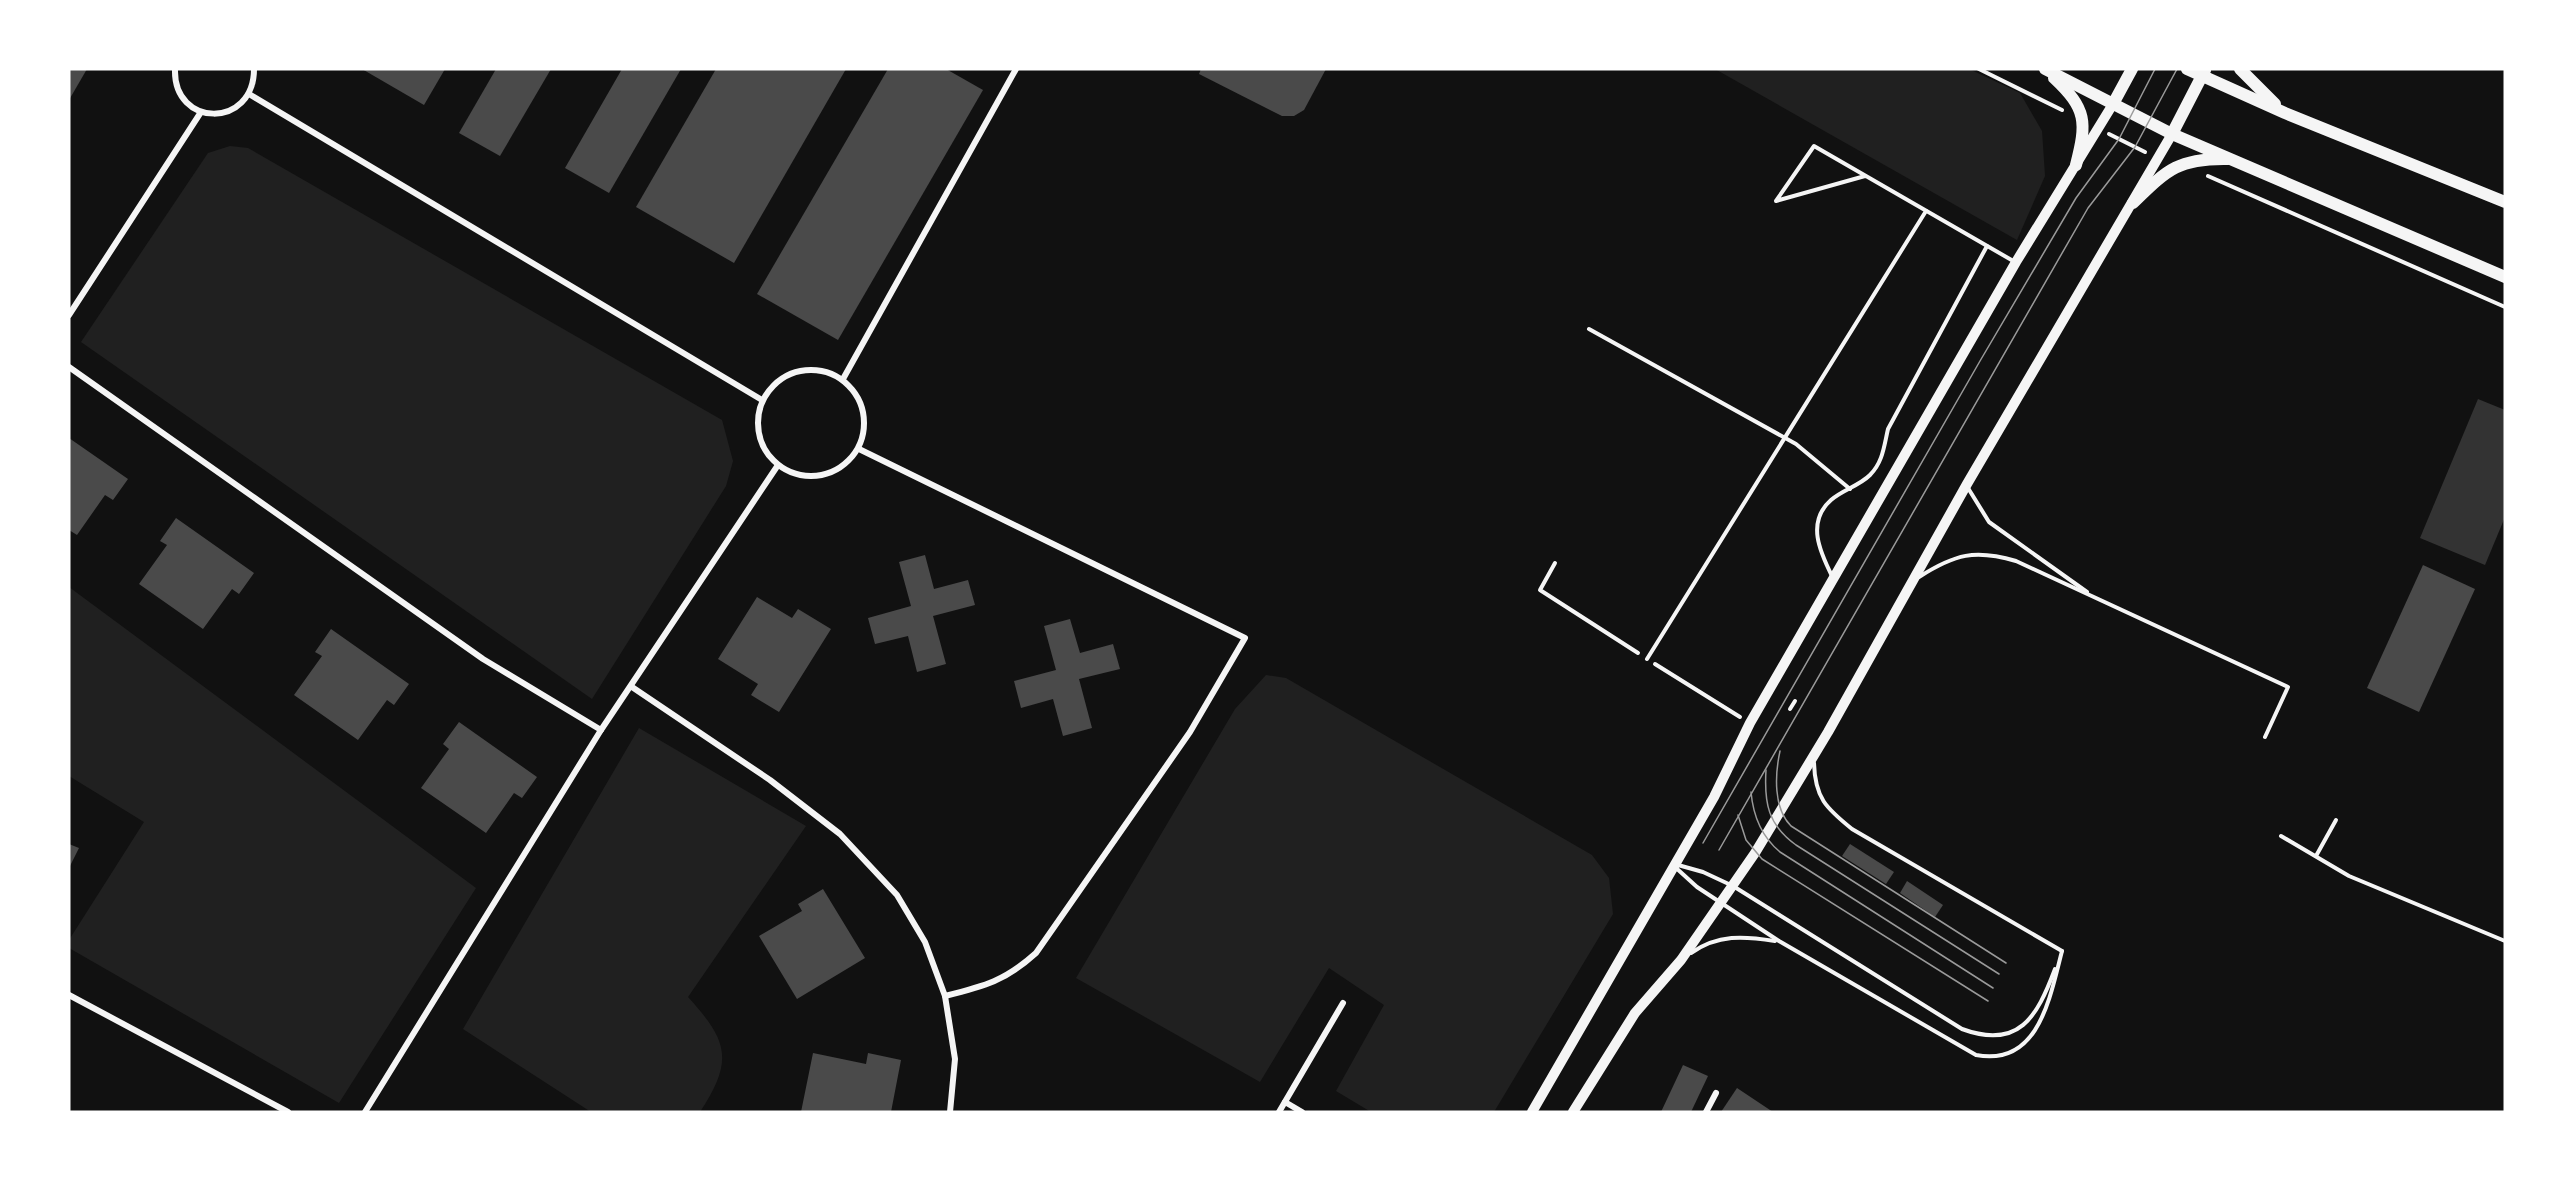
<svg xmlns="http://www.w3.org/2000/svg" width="2574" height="1181" font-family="Barlow,sans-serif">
<rect width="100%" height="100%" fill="#111"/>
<g fill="#202020">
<polygon points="1715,69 1969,69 2020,93 2042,131 2045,176 2017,240"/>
<polygon points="230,146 248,148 722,420 733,461 726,486 592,699 81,342 208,153"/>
<polygon points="69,587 476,888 339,1103 69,948 69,940 144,822 69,776"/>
<polygon points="1266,675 1286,678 1592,855 1609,878 1613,914 1494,1112 1371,1112 1336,1091 1384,1005 1329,968 1260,1082 1076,978 1235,709"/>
<path d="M639 728 806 826 688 997C728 1041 734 1060 700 1112H591L463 1029Z"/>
</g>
<polygon fill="#333" points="2478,399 2505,410 2505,517 2485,565 2420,538"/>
<g fill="#4a4a4a">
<polygon points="69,69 87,69 69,100"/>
<polygon points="362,69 445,69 424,105"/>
<polygon points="496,69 551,69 500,156 459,133"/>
<polygon points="622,69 681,69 609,193 565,168"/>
<polygon points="716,69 846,69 734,263 636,207"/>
<polygon points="888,69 946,69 983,90 838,340 757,294"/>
<polygon points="1201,69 1326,69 1304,110 1294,116 1282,116 1199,74"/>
<polygon points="69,438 128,479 113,500 105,495 77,535 69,530"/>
<polygon points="176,518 254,573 239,594 232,589 203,629 139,584 167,545 160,541"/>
<polygon points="925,555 934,589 968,580 975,605 933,616 946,664 917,672 908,636 875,644 868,618 911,606 899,562"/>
<polygon points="2423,565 2475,589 2419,712 2367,688"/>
<polygon points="757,597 792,618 798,609 831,629 779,712 751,695 758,684 718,659"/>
<polygon points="1070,619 1080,653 1113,644 1120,669 1079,679 1092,728 1063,736 1053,699 1021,708 1014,681 1056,670 1044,626"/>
<polygon points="331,629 409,684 394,705 387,700 358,740 294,695 322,656 315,652"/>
<polygon points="459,722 537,777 522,798 514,793 486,833 421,788 449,749 443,744"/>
<polygon points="69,844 79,848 69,868"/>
<polygon points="1850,844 1894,872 1886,884 1842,856"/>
<polygon points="1907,881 1943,905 1935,917 1900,893"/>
<polygon points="823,889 865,958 797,999 759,936 802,911 798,904"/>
<polygon points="813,1053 866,1064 868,1053 901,1060 891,1112 801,1112"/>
<polygon points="1683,1065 1708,1076 1691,1112 1661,1112"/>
<polygon points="1737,1088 1773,1112 1721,1112"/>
</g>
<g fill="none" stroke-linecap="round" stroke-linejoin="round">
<g stroke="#f5f5f5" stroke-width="4">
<polyline points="1979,69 2062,110"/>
<polyline points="2109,134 2145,152"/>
<polyline points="2208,176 2505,307"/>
<polyline points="1555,563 1540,590 1638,653"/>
<polyline points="1655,664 1740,717"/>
<polyline points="1790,709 1795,701"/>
<polyline points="2281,836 2349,876 2505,941"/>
<polyline points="2316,856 2336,820"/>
</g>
<g stroke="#f5f5f5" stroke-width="4">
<polyline points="1865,176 1776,201 1814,146 2015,262"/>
<polyline points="1589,329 1796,444 1850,489"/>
<polyline points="1968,488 1989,522 2087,592"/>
<path d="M1832 576C1820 552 1806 522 1831 500 1842 490 1859 486 1870 475 1883 462 1884 446 1888 429L1987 246"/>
<path d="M1919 577C1955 554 1975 549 2016 561L2288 687 2265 737"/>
<polyline points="1647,659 1926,211"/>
<path d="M1814 763C1815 798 1826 808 1852 829L2062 951"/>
<path d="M1678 865 1703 872 1733 886 1962 1029C2019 1050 2037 1017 2055 969"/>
<path d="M1675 867 1697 887 1779 941 1976 1055C2039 1067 2050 997 2062 951"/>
<path d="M1691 953C1718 934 1744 936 1775 941"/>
</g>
<g stroke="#f5f5f5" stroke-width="6">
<path d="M175 69C173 128 254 129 254 69"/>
<polyline points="249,94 762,400"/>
<polyline points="69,315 201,112"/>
<polyline points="69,367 483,659 601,730"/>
<circle cx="811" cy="423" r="53"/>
<polyline points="843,379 1016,69"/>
<path d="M859 449 1245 638 1190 732 1036 953C1005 981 985 986 945 996"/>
<polyline points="632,687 770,780 840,834 897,895 925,942 945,996 955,1059 950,1112"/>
<polyline points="69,995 288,1112"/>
<polyline points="1285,1102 1302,1112"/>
<polyline points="365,1112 601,730 778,465"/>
<polyline points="1279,1112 1343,1003"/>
<polyline points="1706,1112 1716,1093"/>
</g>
<g stroke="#f5f5f5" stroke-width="10">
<polyline points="1532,1112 1714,797 1750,723 2016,262 2113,104"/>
<polyline points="1573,1112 1635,1013 1681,960 1755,853 1828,732 1967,484 2172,134"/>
</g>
<g stroke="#f5f5f5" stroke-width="12">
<polyline points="2045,69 2172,134 2505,277"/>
<polyline points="2187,69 2285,113 2505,202"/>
<polyline points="2240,69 2275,104"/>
<path d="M2054 78C2087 109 2087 122 2076 165"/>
<polyline points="2113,104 2132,69"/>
<polyline points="2172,134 2205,70"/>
<path d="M2133 203C2167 170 2178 158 2228 159"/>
</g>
<g stroke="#9a9a9a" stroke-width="1.5">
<path d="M1780 751C1775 774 1773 808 1791 826L2006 963"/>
<path d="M1766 770C1764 803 1768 825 1796 845L1999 974"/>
<path d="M1751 792C1753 815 1762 837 1780 852L1993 988"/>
<polyline points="1738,815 1746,840 1762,859 1988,1001"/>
<polyline points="1703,843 1980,361 2076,198 2119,139 2155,69"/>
<polyline points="1719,850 2088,208 2135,147 2177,69"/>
</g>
</g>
<rect width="2574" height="1181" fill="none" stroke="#ffffff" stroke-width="141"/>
</svg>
